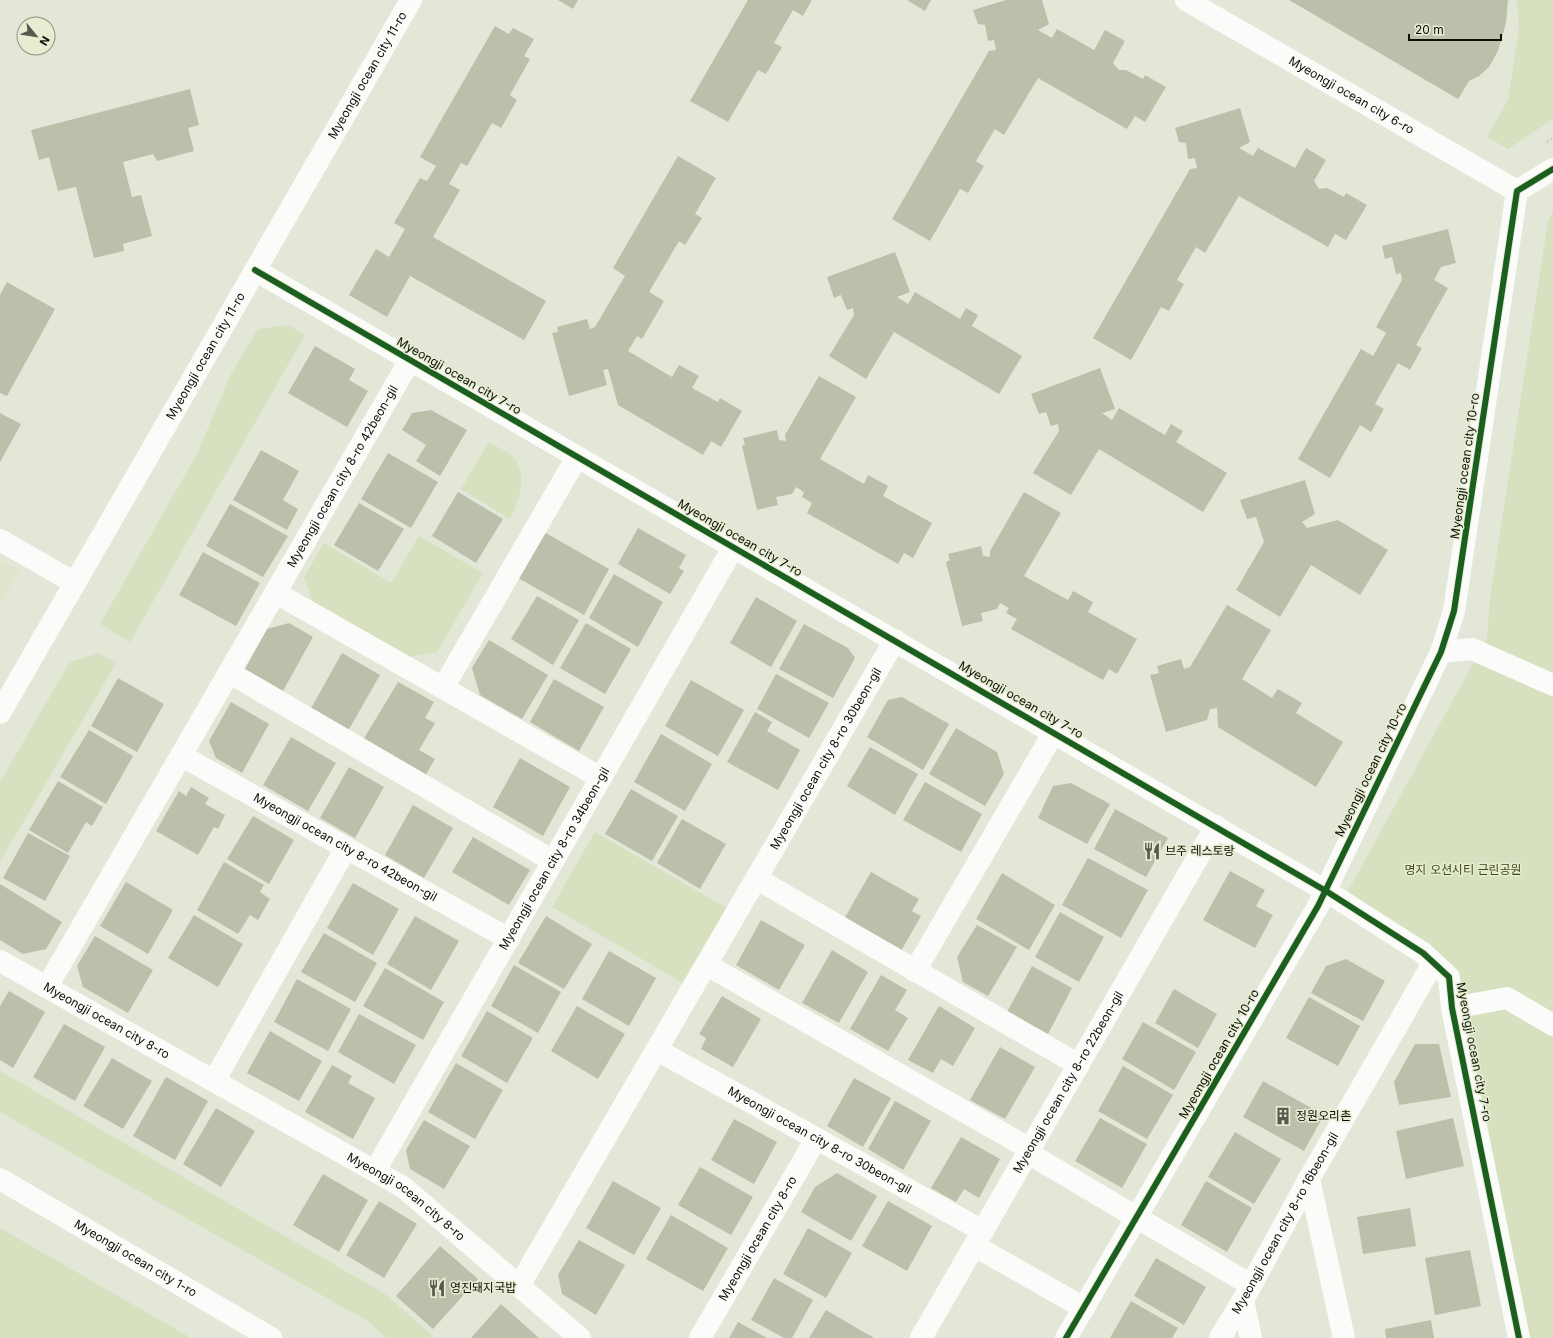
<svg xmlns="http://www.w3.org/2000/svg" width="1553" height="1338" font-family="Inter,'Noto Sans KR',sans-serif">
<rect width="100%" height="100%" fill="#e3e7d8"/>
<polygon fill="#dfe5cc" points="0,559 20,571 0,605"/>
<g fill="#d7e0bf">
<polygon points="1517,0 1553,0 1553,119 1508,149 1487,137 1508,100 1519,29"/>
<polygon points="1553,211 1553,1338 1519,1338 1449,977 1348,891 1487,638 1490,598 1548,221"/>
<polygon points="288,325 305,335 130,642 100,624 197,454 231,374 258,329"/>
<path d="M489 442C495 446 509 452 513 457 529 475 519 500 510 519L461 489Z"/>
<polygon points="419,536 483,573 437,652 409,657 313,603 304,577 324,543 391,583"/>
<polygon points="99,653 116,663 0,862 0,782 70,662"/>
<polygon points="595,832 727,908 683,983 552,907"/>
<polygon points="0,1071 385,1294 432,1335 430,1338 386,1338 369,1322 0,1112"/>
<polygon points="0,1228 191,1338 0,1338"/>
</g>
<g fill="#bbc0ab">
<polygon points="558,0 578,0 573,9"/>
<polygon points="748,0 812,0 803,16 793,10 774,43 782,47 766,74 758,70 728,122 690,101"/>
<polygon points="907,0 931,0 925,11"/>
<polygon points="1006,0 1042,0 1049,24 1038,30 1052,38 1057,29 1094,50 1105,30 1125,41 1113,63 1119,70 1126,70 1143,79 1145,75 1166,87 1145,122 1135,116 1127,129 1038,78 1004,135 995,129 976,161 984,166 968,193 960,189 930,241 892,219 989,51 996,50 994,40 988,41 985,25 978,24 973,10"/>
<polygon points="1289,0 1508,0 1506,23 1498,51 1489,67 1479,76 1469,81 1458,99"/>
<polygon points="495,26 509,34 513,28 534,39 524,56 530,59 510,95 517,100 501,128 492,123 467,166 461,163 449,184 460,190 433,237 546,301 524,340 410,276 387,317 349,295 376,249 389,257 405,229 394,223 420,178 427,181 436,166 420,157"/>
<polygon points="190,89 199,125 188,128 194,151 157,161 153,154 123,162 132,197 141,195 152,236 123,244 124,251 94,258 76,187 58,191 49,157 39,160 31,130"/>
<polygon points="1240,108 1250,142 1239,148 1253,156 1258,148 1295,168 1306,148 1326,160 1314,181 1319,189 1327,188 1344,197 1346,193 1367,205 1346,240 1335,234 1328,247 1239,196 1205,253 1196,247 1177,280 1184,284 1169,311 1161,307 1131,360 1093,338 1190,169 1197,168 1195,158 1188,159 1186,143 1179,142 1175,128"/>
<polygon points="678,156 716,178 695,214 702,218 685,245 679,241 649,292 664,301 642,339 637,336 628,351 672,377 679,365 699,376 692,388 718,402 720,398 742,411 721,447 711,441 703,455 618,405 608,369 603,370 607,385 569,396 552,333 558,332 557,327 587,319 590,329 595,327 625,276 613,268"/>
<polygon points="1448,229 1456,263 1441,267 1434,280 1448,288 1416,345 1422,348 1410,370 1398,363 1375,404 1384,409 1371,432 1360,425 1330,478 1298,459 1361,349 1373,356 1386,333 1376,327 1402,280 1401,273 1396,274 1392,257 1385,259 1382,246"/>
<polygon points="895,252 910,292 897,297 908,304 915,292 960,319 966,308 978,315 972,326 1022,356 999,394 894,332 866,379 829,356 854,315 853,308 847,310 841,295 834,298 827,277"/>
<polygon points="7,282 55,309 7,396 0,393 0,295"/>
<polygon points="315,346 355,369 349,380 368,391 347,427 288,393"/>
<polygon points="1100,368 1115,409 1102,413 1112,420 1119,408 1165,435 1171,424 1183,431 1176,442 1227,473 1203,512 1099,449 1071,495 1033,473 1059,431 1058,424 1051,426 1046,412 1039,414 1031,394"/>
<polygon points="819,376 856,397 820,459 864,484 868,475 888,486 883,496 932,523 913,558 904,553 898,564 807,513 812,503 802,497 804,492 796,487 792,494 776,497 778,505 757,510 742,446 745,444 743,438 777,430 779,440 786,441 785,435"/>
<polygon points="431,410 467,430 440,476 416,461 426,445 402,430 412,413"/>
<polygon points="0,413 21,424 0,462"/>
<polygon points="261,450 299,471 283,500 298,509 287,530 233,500"/>
<polygon points="388,453 438,482 411,528 361,499"/>
<polygon points="1305,480 1315,514 1302,522 1307,528 1338,520 1388,550 1360,595 1311,565 1280,617 1236,590 1264,542 1256,517 1247,519 1240,500"/>
<polygon points="458,492 503,519 476,563 432,536"/>
<polygon points="1024,492 1061,513 1024,576 1068,600 1073,591 1093,602 1088,612 1137,639 1117,674 1109,669 1103,680 1011,629 1017,619 1006,613 1009,608 1000,603 997,609 981,613 983,621 962,626 946,562 950,560 948,554 981,546 983,556 990,557 990,551"/>
<polygon points="359,503 404,529 378,571 334,545"/>
<polygon points="230,504 288,536 263,577 206,546"/>
<polygon points="638,528 686,555 679,568 684,571 670,594 618,564"/>
<polygon points="544,532 609,569 584,615 518,578"/>
<polygon points="203,552 260,583 236,626 179,595"/>
<polygon points="614,574 663,602 638,647 589,618"/>
<polygon points="537,596 579,620 553,665 511,639"/>
<polygon points="756,597 797,621 771,667 730,643"/>
<polygon points="1227,605 1271,630 1242,679 1272,698 1278,689 1302,703 1296,713 1343,742 1316,787 1218,727 1217,708 1210,709 1207,720 1166,732 1150,675 1159,673 1157,666 1181,659 1184,669 1190,667"/>
<polygon points="289,623 313,637 283,691 245,669 267,629"/>
<polygon points="586,623 631,649 605,694 560,668"/>
<polygon points="804,624 848,648 855,658 833,698 779,669"/>
<polygon points="489,640 548,675 522,719 480,695 472,668"/>
<polygon points="342,653 380,675 348,731 310,710"/>
<polygon points="776,674 829,703 809,738 757,709"/>
<polygon points="118,678 164,704 137,752 91,726"/>
<polygon points="554,679 604,707 579,751 530,722"/>
<polygon points="691,680 744,710 718,756 665,726"/>
<polygon points="398,682 434,702 425,718 435,723 419,750 435,759 425,776 363,740"/>
<polygon points="902,697 949,724 923,770 867,737 888,700"/>
<polygon points="231,702 269,724 242,773 216,758 209,741"/>
<polygon points="755,712 772,722 767,731 800,750 778,790 727,762"/>
<polygon points="956,728 997,752 1004,774 985,806 929,774"/>
<polygon points="89,730 133,756 106,804 60,777"/>
<polygon points="661,734 712,764 685,811 634,782"/>
<polygon points="291,737 336,763 308,811 263,785"/>
<polygon points="870,747 918,774 895,815 847,786"/>
<polygon points="520,758 570,787 543,836 493,807"/>
<polygon points="349,767 384,787 355,838 320,818"/>
<polygon points="58,781 103,807 92,826 86,822 68,853 29,830"/>
<polygon points="925,782 982,814 961,852 903,820"/>
<polygon points="1071,783 1110,804 1087,844 1038,818 1053,786"/>
<polygon points="191,787 209,798 205,804 225,815 218,829 214,827 198,855 156,831 179,791 186,796"/>
<polygon points="631,789 678,816 652,861 605,834"/>
<polygon points="413,805 453,828 424,878 385,855"/>
<polygon points="1115,809 1168,838 1146,877 1094,849"/>
<polygon points="253,816 294,840 269,884 227,859"/>
<polygon points="682,819 726,844 700,889 657,863"/>
<polygon points="28,833 70,856 45,901 3,878"/>
<polygon points="473,837 530,870 509,905 452,872"/>
<polygon points="1088,858 1148,890 1121,938 1062,905"/>
<polygon points="224,862 264,885 260,892 270,899 258,920 250,915 238,934 197,910"/>
<polygon points="1230,871 1265,890 1256,906 1273,915 1255,948 1203,920"/>
<polygon points="871,872 919,899 912,911 921,916 901,951 844,919"/>
<polygon points="1002,873 1055,905 1029,950 976,919"/>
<polygon points="126,882 173,910 148,954 100,926"/>
<polygon points="353,883 399,909 373,955 327,928"/>
<polygon points="0,884 62,922 46,949 23,954 0,940"/>
<polygon points="1060,912 1104,937 1079,982 1035,957"/>
<polygon points="194,915 243,944 218,987 168,958"/>
<polygon points="415,916 459,941 431,990 387,964"/>
<polygon points="546,916 592,944 564,989 518,963"/>
<polygon points="761,920 805,945 779,990 736,965"/>
<polygon points="977,925 1017,947 988,996 963,982 957,957"/>
<polygon points="324,933 377,963 355,1002 301,972"/>
<polygon points="95,936 153,970 128,1013 83,987 77,966"/>
<polygon points="832,950 868,972 839,1023 802,1003"/>
<polygon points="609,951 656,978 629,1026 582,999"/>
<polygon points="1346,959 1385,981 1363,1021 1311,993 1326,966"/>
<polygon points="514,965 561,992 538,1033 491,1006"/>
<polygon points="1032,966 1072,988 1048,1034 1007,1012"/>
<polygon points="385,968 444,1002 423,1040 363,1006"/>
<polygon points="881,975 907,990 895,1010 908,1018 888,1051 850,1029"/>
<polygon points="297,979 351,1009 328,1051 274,1022"/>
<polygon points="1174,989 1217,1014 1198,1048 1155,1023"/>
<polygon points="9,991 45,1012 13,1068 0,1060 0,1006"/>
<polygon points="722,996 761,1019 733,1067 701,1049 706,1038 699,1034"/>
<polygon points="1309,997 1360,1026 1338,1066 1286,1038"/>
<polygon points="577,1006 625,1034 598,1079 551,1051"/>
<polygon points="939,1006 975,1028 953,1066 941,1059 933,1073 908,1060"/>
<polygon points="487,1011 533,1038 507,1083 461,1056"/>
<polygon points="359,1014 416,1045 394,1084 338,1052"/>
<polygon points="1143,1022 1196,1052 1174,1090 1122,1059"/>
<polygon points="64,1024 105,1047 75,1101 33,1077"/>
<polygon points="270,1031 322,1061 299,1101 247,1073"/>
<polygon points="1415,1044 1439,1044 1451,1097 1399,1105 1394,1082"/>
<polygon points="1000,1047 1035,1067 1005,1119 970,1100"/>
<polygon points="112,1058 152,1081 123,1129 83,1106"/>
<polygon points="456,1063 503,1090 475,1139 428,1112"/>
<polygon points="332,1065 352,1076 348,1083 375,1098 353,1139 305,1112"/>
<polygon points="1123,1066 1173,1095 1147,1139 1098,1111"/>
<polygon points="166,1077 208,1101 175,1160 133,1136"/>
<polygon points="854,1078 891,1098 863,1147 827,1126"/>
<polygon points="1263,1081 1324,1115 1304,1151 1243,1117"/>
<polygon points="895,1101 931,1121 903,1170 868,1149"/>
<polygon points="216,1108 255,1131 221,1187 183,1164"/>
<polygon points="1100,1118 1147,1144 1122,1188 1075,1161"/>
<polygon points="1453,1118 1464,1166 1406,1179 1396,1131"/>
<polygon points="734,1119 777,1142 754,1184 711,1160"/>
<polygon points="424,1120 470,1146 444,1189 410,1169 406,1150"/>
<polygon points="1235,1132 1281,1159 1254,1204 1208,1177"/>
<polygon points="961,1137 1000,1159 979,1198 964,1189 956,1202 931,1188"/>
<polygon points="700,1167 753,1197 731,1235 678,1205"/>
<polygon points="837,1173 877,1196 851,1241 801,1212 815,1187"/>
<polygon points="323,1174 368,1200 339,1252 293,1225"/>
<polygon points="613,1181 661,1208 634,1255 586,1228"/>
<polygon points="1206,1181 1252,1208 1227,1252 1181,1225"/>
<polygon points="379,1201 417,1224 384,1278 346,1255"/>
<polygon points="888,1201 932,1226 907,1271 862,1246"/>
<polygon points="1410,1208 1416,1246 1363,1254 1357,1217"/>
<polygon points="671,1215 728,1248 703,1291 646,1259"/>
<polygon points="808,1228 852,1253 826,1298 783,1274"/>
<polygon points="579,1240 625,1265 596,1315 562,1294 558,1275"/>
<polygon points="440,1246 478,1279 433,1329 396,1296"/>
<polygon points="1470,1250 1481,1306 1435,1315 1425,1258"/>
<polygon points="1156,1258 1206,1287 1184,1325 1134,1296"/>
<polygon points="774,1278 813,1300 792,1338 784,1338 751,1320"/>
<polygon points="1131,1301 1178,1328 1172,1338 1110,1338"/>
<polygon points="501,1304 539,1338 471,1338"/>
<polygon points="826,1310 874,1338 809,1338"/>
<polygon points="1431,1320 1434,1338 1386,1338 1385,1329"/>
<polygon points="738,1322 767,1338 729,1338"/>
</g>
<g fill="none" stroke-linecap="round" stroke-linejoin="round">
<polyline stroke="#caccc7" stroke-width="2.5" stroke-dasharray="2 2" stroke-linecap="butt" points="1547,142 1553,138"/>
<g stroke="#fbfbf9" stroke-width="22">
<path id="s1" d="M1186 0 1517 191"/>
<polyline points="255,270 1326,891 1423,953 1449,977 1452,1008 1519,1338"/>
<polyline points="0,540 75,583"/>
<polyline points="276,593 601,778"/>
<polyline points="1441,652 1472,649 1553,685"/>
<polyline points="230,673 553,861"/>
<polyline points="443,688 577,457"/>
<path id="s2" d="M0 713 411 0"/>
<path id="s3" d="M182 756 509 939"/>
<polyline points="757,879 1079,1065"/>
<path id="s4" d="M0 961 403 1187 580 1338"/>
<polyline points="707,965 1030,1149"/>
<polyline points="915,971 1054,732"/>
<path id="s5" d="M47 987 410 360"/>
<polyline points="1452,1008 1507,998 1553,1025"/>
<path id="s6" d="M657 1050 983 1231"/>
<polyline points="214,1081 346,848"/>
<polyline points="1028,1153 1251,1285"/>
<path id="s7" d="M375 1171 734 546"/>
<polyline points="1309,1179 1344,1338"/>
<polyline points="975,1246 1084,1308"/>
<path id="s8" d="M519 1286 895 640"/>
<polyline points="1243,1300 1251,1338"/>
<path id="s9" d="M700 1338 816 1139"/>
<path id="s10" d="M921 1338 1216 826"/>
<polyline points="1066,1338 1318,906 1441,652 1454,611 1517,191 1553,169"/>
<path id="s11" d="M1220 1338 1243 1300 1309 1179 1433 963"/>
</g>
<path stroke="#fbfbf9" stroke-width="22" id="s12" d="M0 1179 271 1338"/>
<g stroke="#e6edd2" stroke-width="8">
<g id="cycleway">
<polyline points="255,270 1326,891 1423,953 1449,977 1452,1008 1519,1338"/>
<polyline points="1066,1338 1318,906 1441,652 1454,611 1517,191 1553,169"/>
</g>
</g>
<use href="#cycleway" stroke="#1b5e20" stroke-width="6"/>
</g>
<defs>
<g id="restaurant-bare" transform="scale(1.38)"><path d="M-5-6h1v4h1v-4h1v4h1v-4h1v5L-1.5 .5V6h-2V.5L-5-1ZM5-6V6H3V1.5H1.5Q1.5-4 5-6Z" fill="#575a4f" stroke="#e6edd2" stroke-width="2.5" paint-order="stroke"/></g>
<g id="building-bare" transform="scale(1.38)"><path d="M-4-6H4V6H1V3H-1V6H-4ZM-2.5-4.3h1.7v1.8h-1.7ZM.8-4.3h1.7v1.8H.8ZM-2.5-1h1.7V.8h-1.7ZM.8-1h1.7V.8H.8Z" fill="#575a4f" stroke="#e6edd2" stroke-width="2.5" paint-order="stroke"/></g>
</defs>
<g fill-rule="evenodd">
<use href="#restaurant-bare" x="1152" y="851"/>
<use href="#building-bare" x="1283" y="1116"/>
<use href="#restaurant-bare" x="437" y="1288"/>
</g>
<g text-anchor="middle" stroke-width="3" stroke-linejoin="round" paint-order="stroke">
<g font-size="12" fill="#0c0e05" stroke="#e6edd2">
<text dy="4" stroke="none"><textPath href="#s2" startOffset="736">Myeongji ocean city 11-ro</textPath></text>
<text dy="4" stroke="none"><textPath href="#s1" startOffset="191">Myeongji ocean city 6-ro</textPath></text>
<text dy="4" stroke="none"><textPath href="#s2" startOffset="412">Myeongji ocean city 11-ro</textPath></text>
<text transform="translate(459 376) rotate(30)" y="4">Myeongji ocean city 7-ro</text>
<text transform="translate(1465 466) rotate(-82)" y="4">Myeongji ocean city 10-ro</text>
<text dy="4" stroke="none"><textPath href="#s5" startOffset="590">Myeongji ocean city 8-ro 42beon-gil</textPath></text>
<text transform="translate(740 538) rotate(30)" y="4">Myeongji ocean city 7-ro</text>
<text transform="translate(1021 700) rotate(30)" y="4">Myeongji ocean city 7-ro</text>
<text dy="4" stroke="none"><textPath href="#s8" startOffset="610">Myeongji ocean city 8-ro 30beon-gil</textPath></text>
<text transform="translate(1371 770) rotate(-64)" y="4">Myeongji ocean city 10-ro</text>
<text dy="4" stroke="none"><textPath href="#s3" startOffset="187">Myeongji ocean city 8-ro 42beon-gil</textPath></text>
<text dy="4" stroke="none"><textPath href="#s7" startOffset="360">Myeongji ocean city 8-ro 34beon-gil</textPath></text>
<text dy="4" stroke="none"><textPath href="#s4" startOffset="122">Myeongji ocean city 8-ro</textPath></text>
<text transform="translate(1474 1052) rotate(79)" y="4">Myeongji ocean city 7-ro</text>
<text transform="translate(1219 1054) rotate(-60)" y="4">Myeongji ocean city 10-ro</text>
<text dy="4" stroke="none"><textPath href="#s10" startOffset="295">Myeongji ocean city 8-ro 22beon-gil</textPath></text>
<text dy="4" stroke="none"><textPath href="#s6" startOffset="186">Myeongji ocean city 8-ro 30beon-gil</textPath></text>
<text dy="4" stroke="none"><textPath href="#s4" startOffset="470">Myeongji ocean city 8-ro</textPath></text>
<text dy="4" stroke="none"><textPath href="#s11" startOffset="132">Myeongji ocean city 8-ro 16beon-gil</textPath></text>
<text dy="4" stroke="none"><textPath href="#s9" startOffset="115">Myeongji ocean city 8-ro</textPath></text>
<text dy="4" stroke="none"><textPath href="#s12" startOffset="157">Myeongji ocean city 1-ro</textPath></text>
</g>
<g font-size="12" fill="#0c0e05" stroke="#e6edd2" text-anchor="start">
<text x="1165" y="855">브주 레스토랑</text>
<text x="1296" y="1120">정원오리촌</text>
<text x="450" y="1292">영진돼지국밥</text>
</g>
<g font-size="12" fill="#404a17" stroke="#e6edd2">
<text x="1463" y="874">명지 오션시티 근린공원</text>
</g>
</g>
<g transform="translate(36 36) rotate(120)"><circle r="19" fill="#e6edd2" stroke="#8f9480"/>
<path d="M0-3L7 15L0 10L-7 15Z" fill="#575a4f"/>
<text y="-6" font-size="11" font-weight="bold" text-anchor="middle" fill="#0c0e05">N</text>
</g>
<path d="M1409 34v6h92v-6" fill="none" stroke="#0c0e05" stroke-width="2"/>
<text x="1415" y="34" font-size="12" fill="#0c0e05" stroke="#e6edd2" stroke-width="3" paint-order="stroke">20 m</text>
</svg>
